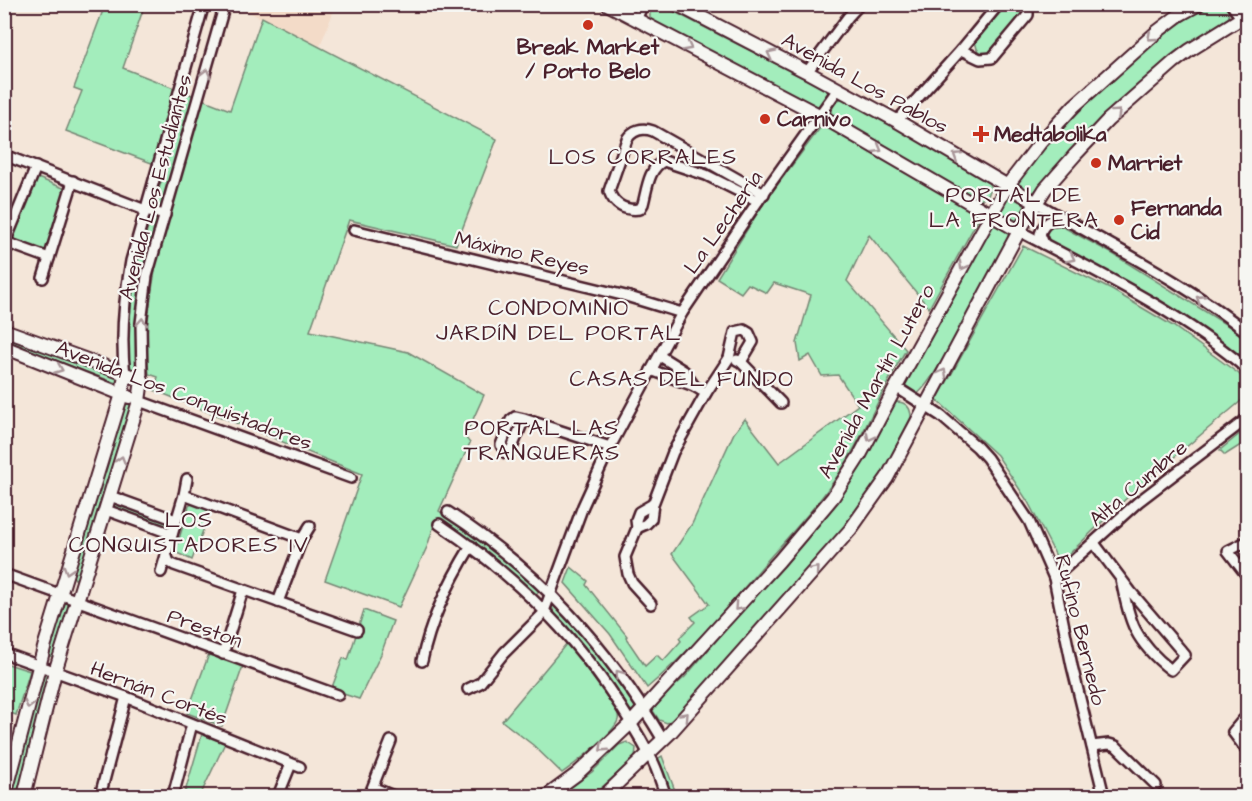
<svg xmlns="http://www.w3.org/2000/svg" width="1252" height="801" font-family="'Architects Daughter',sans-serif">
<rect width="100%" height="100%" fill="#f4e6d9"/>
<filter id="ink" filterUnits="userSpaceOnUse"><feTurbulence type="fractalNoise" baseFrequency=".0167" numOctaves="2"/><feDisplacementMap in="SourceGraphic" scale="12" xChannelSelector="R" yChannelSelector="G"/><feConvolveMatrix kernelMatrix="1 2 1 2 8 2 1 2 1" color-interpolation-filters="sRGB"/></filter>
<g filter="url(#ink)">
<polygon fill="#f3dbc8" points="237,4 336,5 320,46 236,6"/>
<g fill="#a3edbc" stroke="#768674" stroke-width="1.5">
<path d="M145 4 123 68 230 110 262 17 497 139 456 245 349 220 310 331 408 352 484 395 465 437 470 443 439 511 491 546 539 589 538 593 534 594 531 592 472 540 436 519 427 547 399 607 325 580 362 474 154 390 158 377 149 374C144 339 149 306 155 271L144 267 137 320 136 369 128 368V332L136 268 165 168 66 131 82 91 74 88 105 5Z"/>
<polygon points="1006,5 1024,5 1024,12 988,54 984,55 977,49 975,41"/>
<path d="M1208 5H1225L1228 10 1229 17 1178 52 1093 128 1033 193 1019 187 1018 182C1048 141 1083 106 1121 72 1149 47 1176 24 1208 5Z"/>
<polygon points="656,6 665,7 827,90 830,94 818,108 650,21 650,11"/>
<polygon points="844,98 987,180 991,188 988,196 979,201 834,118 831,112 835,101"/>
<path d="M823 124 980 216 929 308 869 235 847 281 906 350C883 387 867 429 844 466 824 498 797 527 772 555 732 602 694 648 647 688L610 634 565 583 571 567 588 581 586 585 627 636 626 638 645 666 657 655 663 661 681 641 679 638 695 622 691 617 709 604 672 554 692 524 734 433 745 419 779 463 858 405 838 375 822 376 810 355 800 361 797 343 811 295 774 283 767 293 748 284 741 293 717 278 763 204Z"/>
<polygon points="35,177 66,189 47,254 11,241"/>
<polygon points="1009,196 1018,199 1025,206 1016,221 1004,216 1000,211 1001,207"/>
<path d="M1054 224 1065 228 1113 254 1238 332 1247 340V366C1189 313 1117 277 1047 242L1043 237 1046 230Z"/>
<path d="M994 225 1006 231 1009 237C997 261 932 390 915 395L906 390 903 382 966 274 987 232Z"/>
<polygon points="1023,246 1112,290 1173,326 1239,374 1247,383 1247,396 1135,490 1065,558 1056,556 1028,502 997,455 937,400"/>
<polygon points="4,334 117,377 116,383 5,341"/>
<polygon points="123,401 132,403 79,577 75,579 72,575"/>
<path d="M897 402C906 402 911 408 911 417L872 493 862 506 793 588 685 710 667 723 659 720 653 711 655 703 685 677 846 490 862 465 892 404Z"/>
<polygon points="1247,428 1247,441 1225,455 1220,450"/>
<polygon points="114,502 168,522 170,526 166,528 112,507"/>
<polygon points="194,502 211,509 192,560 175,552 189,506"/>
<polygon points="64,600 67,601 69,606 55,658 48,655"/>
<polygon points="554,605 583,634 635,706 634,710 630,711 627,709 592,657 555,615 552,607"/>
<polygon points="364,610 393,621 381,654 359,699 331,690 343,658 348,660"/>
<path d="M567 643 617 710C618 714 619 716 618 720 614 733 575 764 562 773L533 745 502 721Z"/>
<polygon points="209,654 243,666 222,726 187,713"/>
<polygon points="5,663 30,671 16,715 5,711"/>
<polygon points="46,673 48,678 17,796 9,796 42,674"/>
<polygon points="202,734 225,743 200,796 188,796 185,792"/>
<polygon points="627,742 636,748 635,758 592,796 557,796 592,772 619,745"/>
<polygon points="662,756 677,796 670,796 657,759"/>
</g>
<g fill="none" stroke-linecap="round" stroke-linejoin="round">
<g stroke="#4a1f2b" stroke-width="14">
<g id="street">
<polyline points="1231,4 1241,18"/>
<polyline points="636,20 643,4"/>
<polyline points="961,50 980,59 992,58 1028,15 1028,4"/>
<polyline points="807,72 848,17 860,4"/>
<polyline points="897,121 961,50 999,4"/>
<polyline points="4,155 145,210 165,215"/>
<path d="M758 201 706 175 664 161C649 167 647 189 643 204L640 209C625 211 614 205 609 191L627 139C633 130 642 127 653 131L764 194"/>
<path d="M1035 202C1106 244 1183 280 1248 333"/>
<polyline points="354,230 626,296 682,313"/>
<path d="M1019 231C1099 273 1179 311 1248 370"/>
<polyline points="5,242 49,258"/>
<path d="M1044 244 1040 234C1044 222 1052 219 1064 219"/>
<polyline points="4,245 36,167"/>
<polyline points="43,278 73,181"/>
<polyline points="660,356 684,371 694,386"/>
<polyline points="737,360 741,362 781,403"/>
<polyline points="651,370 694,386 706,393"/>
<path d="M125 375C120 337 124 299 131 261L204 4"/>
<polyline points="142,380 141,323 147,276 225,4"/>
<polyline points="896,387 941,416 977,447 987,458 1029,521 1054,578 1072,666 1104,796"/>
<polyline points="139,401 351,478"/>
<polyline points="524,419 511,450 509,453 506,453 501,445 511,420 515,417 524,419 610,447"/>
<polyline points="184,495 302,539"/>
<polyline points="110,496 176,520"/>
<polyline points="106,510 172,534"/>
<path d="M448 512C540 572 607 646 663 740"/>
<path d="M439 524C532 587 598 659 651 758 658 770 661 784 666 796"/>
<polyline points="637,528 646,524 651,519 653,504 673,452 706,393 729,358 735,332 744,330 749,333 753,342 741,362"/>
<polyline points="1248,541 1228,551 1248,577"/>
<path d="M1094 543 1131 592 1185 655 1171 670C1135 642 1129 622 1121 579"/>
<polyline points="166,554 169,562 174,565 357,630"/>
<polyline points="161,572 184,495 187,479"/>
<polyline points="4,574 338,695"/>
<polyline points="1054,578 1138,502 1248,418"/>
<polyline points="278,602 302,539 310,526"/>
<polyline points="651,604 632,583 628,574 625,557 637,528 636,520 639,512 653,504"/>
<polyline points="4,653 126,697 300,767"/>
<polyline points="223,654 243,590"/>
<path d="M422 661C430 621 450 580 471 546"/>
<polyline points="468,689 480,683 504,653 543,614 583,506 610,447 682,313 758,201 838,89"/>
<polyline points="1248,724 1243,720 1233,732 1248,752"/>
<polyline points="1092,746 1109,744 1116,746 1156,785"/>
<polyline points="374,788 393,796"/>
<polyline points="100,796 126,697"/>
<polyline points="173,796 192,724"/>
<polyline points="278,796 291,764"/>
<polyline points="369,796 391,741"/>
</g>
</g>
<g stroke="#4a1f2b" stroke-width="16">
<g id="secondary">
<polyline points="607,4 821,116 1019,231"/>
<polyline points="676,4 807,72 897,121 1035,202"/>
<polyline points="4,330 142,380 139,401 55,672 24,796"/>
<polyline points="4,347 129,397"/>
<polyline points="5,796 45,644 122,394 125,375"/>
<polyline points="547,796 577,774 631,723 779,561 833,497 860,455 896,387 1007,186 1040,143 1074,106 1158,31 1179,15 1199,4"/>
<polyline points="604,796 670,733 850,530 887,478 1019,231 1045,189 1075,155 1108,120 1174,62 1190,50 1248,14"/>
</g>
</g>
<use href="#street" stroke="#f6f6f2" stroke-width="9"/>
<use href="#secondary" stroke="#f6f6f2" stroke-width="12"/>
</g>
<defs><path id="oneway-chevron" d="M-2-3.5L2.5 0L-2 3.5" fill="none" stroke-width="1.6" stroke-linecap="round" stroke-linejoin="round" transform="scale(1.5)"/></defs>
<g stroke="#a99598">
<use href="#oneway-chevron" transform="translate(1151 37) rotate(139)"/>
<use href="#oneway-chevron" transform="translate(688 47) rotate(28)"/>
<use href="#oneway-chevron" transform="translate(771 54) rotate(-153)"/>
<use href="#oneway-chevron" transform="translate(206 73) rotate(-74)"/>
<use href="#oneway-chevron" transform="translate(1117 113) rotate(-42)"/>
<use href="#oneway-chevron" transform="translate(878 149) rotate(30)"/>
<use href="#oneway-chevron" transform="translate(957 156) rotate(-148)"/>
<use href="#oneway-chevron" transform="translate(1071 258) rotate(27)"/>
<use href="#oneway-chevron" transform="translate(963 266) rotate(119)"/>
<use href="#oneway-chevron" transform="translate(1200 299) rotate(-147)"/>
<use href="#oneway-chevron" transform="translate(142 322) rotate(-87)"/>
<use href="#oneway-chevron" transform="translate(59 369) rotate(22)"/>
<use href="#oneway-chevron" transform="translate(943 373) rotate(-62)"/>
<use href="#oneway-chevron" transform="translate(870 437) rotate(117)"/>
<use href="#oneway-chevron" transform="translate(121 460) rotate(-73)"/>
<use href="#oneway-chevron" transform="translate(68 570) rotate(107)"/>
<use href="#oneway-chevron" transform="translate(815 570) rotate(-49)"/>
<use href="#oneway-chevron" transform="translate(738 607) rotate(132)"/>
<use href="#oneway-chevron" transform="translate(619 674) rotate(-126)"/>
<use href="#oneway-chevron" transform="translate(29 705) rotate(105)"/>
<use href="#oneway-chevron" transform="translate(685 716) rotate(-47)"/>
<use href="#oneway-chevron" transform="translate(603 748) rotate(137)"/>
</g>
</g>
<g fill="#c8321e" stroke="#f6f6f2" stroke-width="2">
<circle cx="588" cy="25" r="6"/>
<circle cx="765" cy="119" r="6"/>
<path d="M978 125h6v6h6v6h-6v6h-6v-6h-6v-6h6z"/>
<circle cx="1096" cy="163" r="6"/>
<circle cx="1119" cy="220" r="6"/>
</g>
<g text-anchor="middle" stroke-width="4.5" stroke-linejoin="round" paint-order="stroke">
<g font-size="21" font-weight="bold" fill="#4a1f2b" stroke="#f6f6f2" text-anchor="start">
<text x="588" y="54" text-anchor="middle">Break Market<tspan x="588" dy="24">/ Porto Belo</tspan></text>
<text x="777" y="126">Carnivo</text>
<text x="994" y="141">Medtabolika</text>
<text x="1108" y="170">Marriet</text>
<text x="1131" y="215">Fernanda<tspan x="1131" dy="24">Cid</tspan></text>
</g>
<g font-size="21" fill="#4a1f2b" stroke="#f6f6f2">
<text transform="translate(865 83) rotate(29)" y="7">Avenida Los Pablos</text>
<text transform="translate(155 187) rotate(-75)" y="7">Avenida Los Estudiantes</text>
<text transform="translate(723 222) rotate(-55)" y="7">La Lechería</text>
<text transform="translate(522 253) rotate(13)" y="7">Máximo Reyes</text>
<text transform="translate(876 381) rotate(-61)" y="7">Avenida Martín Lutero</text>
<text transform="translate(184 395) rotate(21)" y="7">Avenida Los Conquistadores</text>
<text transform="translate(1138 483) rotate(-40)" y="7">Alta Cumbre</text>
<text transform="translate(205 628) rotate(20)" y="7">Preston</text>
<text transform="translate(1081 630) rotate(76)" y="7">Rufino Bernedo</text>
<text transform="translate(159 693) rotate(21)" y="7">Hernán Cortés</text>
</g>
<g font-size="22" letter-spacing="1.5" fill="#4a1f2b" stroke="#f6f6f2">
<text x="643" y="164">LOS CORRALES</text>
<text x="1014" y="202">PORTAL DE<tspan x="1014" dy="25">LA FRONTERA</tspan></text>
<text x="559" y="315">CONDOMINIO<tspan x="559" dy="25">JARDÍN DEL PORTAL</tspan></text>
<text x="682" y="386">CASAS DEL FUNDO</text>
<text x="542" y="435">PORTAL LAS<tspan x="542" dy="25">TRANQUERAS</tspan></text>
<text x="189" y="527">LOS<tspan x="189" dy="25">CONQUISTADORES IV</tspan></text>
</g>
</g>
<rect width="1252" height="801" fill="none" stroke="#f6f6f2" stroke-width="24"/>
<rect x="12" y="12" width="1228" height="777" fill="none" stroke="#4a1f2b" stroke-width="2" filter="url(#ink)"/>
</svg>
